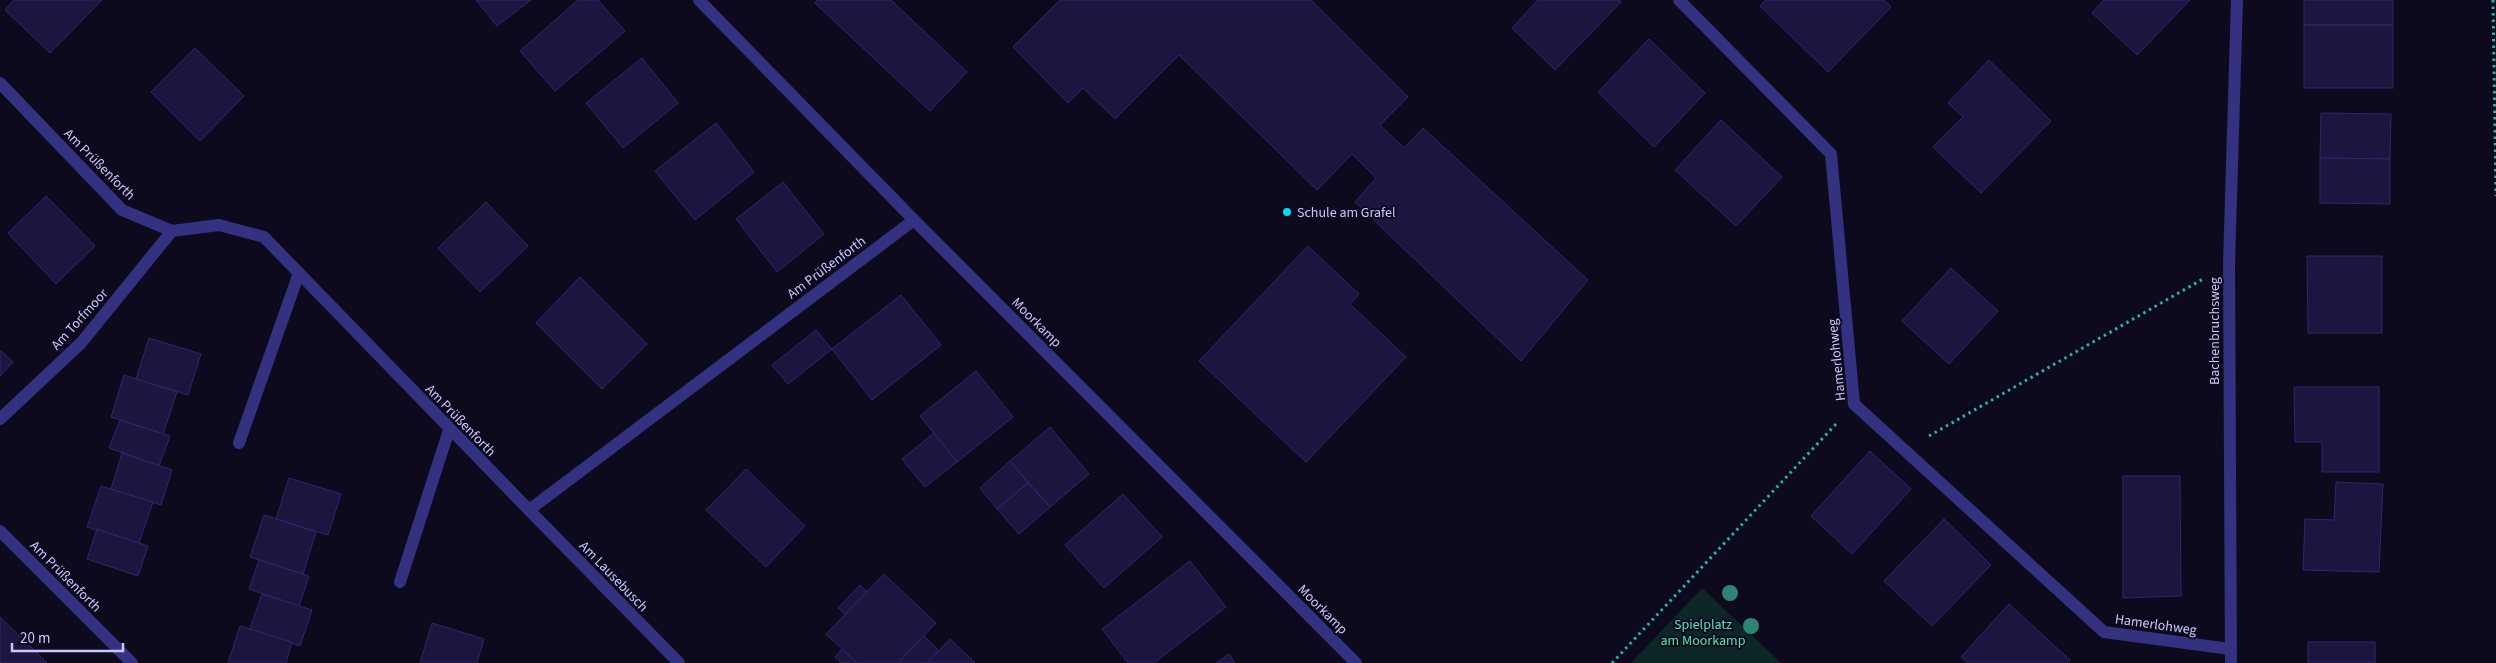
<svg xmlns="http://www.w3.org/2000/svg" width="2496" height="663" font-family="'Source Sans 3',sans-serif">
<rect width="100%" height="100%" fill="#0d0a1d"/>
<polygon fill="#0d2726" points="1702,588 1781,663 1631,663"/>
<g fill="#1d153f" stroke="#32256d">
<polygon points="14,0 102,0 50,53 5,10"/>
<polygon points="476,0 531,0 497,26"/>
<polygon points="578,0 598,0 625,31 555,91 520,51"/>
<polygon points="817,0 891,0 967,72 930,111 815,3"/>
<polygon points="1060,0 1311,0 1408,97 1380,125 1404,148 1423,128 1588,280 1521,361 1355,202 1376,178 1352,154 1317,190 1179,55 1115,119 1083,88 1068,103 1013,47"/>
<polygon points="1538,0 1619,0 1621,2 1555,70 1512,28"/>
<polygon points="1766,0 1884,0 1891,7 1828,72 1760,6"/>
<polygon points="2104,0 2190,0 2137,55 2092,13"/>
<rect x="2304" y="0" width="89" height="25"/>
<rect x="2304" y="25" width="89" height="63"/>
<polygon points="1649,39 1705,93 1654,147 1598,92"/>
<polygon points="195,48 244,96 200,141 151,92"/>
<polygon points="642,58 678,103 623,148 586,103"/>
<polygon points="1989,60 2051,121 1981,193 1933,147 1963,117 1948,103"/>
<polygon points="2321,113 2391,114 2390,159 2320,158"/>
<polygon points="1721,120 1782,177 1736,226 1675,170"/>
<polygon points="716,123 754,172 695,220 655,171"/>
<polygon points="2320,158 2390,159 2390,204 2320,203"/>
<polygon points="783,182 824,234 777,272 736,219"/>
<polygon points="46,196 95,246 56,284 8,233"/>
<polygon points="486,202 528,246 480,292 438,248"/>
<polygon points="1308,246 1359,294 1350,304 1406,357 1306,462 1199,361"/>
<polygon points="2307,256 2382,256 2382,333 2308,333"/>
<polygon points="1951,268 1998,311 1949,364 1902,321"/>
<polygon points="580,277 647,344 602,389 536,323"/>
<polygon points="901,295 941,345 872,400 832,349"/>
<polygon points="816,330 832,349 788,384 772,365"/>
<polygon points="149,338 201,354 188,395 136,379"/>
<polygon points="0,350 13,362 0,376"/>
<polygon points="976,371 1013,417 957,462 920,416"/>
<polygon points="124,375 177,392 163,434 111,417"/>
<polygon points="2294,387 2379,387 2379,472 2322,472 2322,442 2295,442"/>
<polygon points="120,420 170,436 159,466 109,448"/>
<polygon points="1050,427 1089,474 1050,507 1010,461"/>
<polygon points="934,433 957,462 925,487 902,459"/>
<polygon points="1870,451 1911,489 1852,554 1811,516"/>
<polygon points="122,453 172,470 161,505 111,489"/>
<polygon points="1010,461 1028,483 997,509 980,488"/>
<polygon points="746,469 805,526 766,567 706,510"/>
<polygon points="2123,476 2180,476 2181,596 2123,598"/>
<polygon points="289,478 341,494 328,535 276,519"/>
<polygon points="2336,482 2383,484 2379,572 2303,570 2305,519 2334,520"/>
<polygon points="1028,483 1050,507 1019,534 997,509"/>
<polygon points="101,486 153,502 139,543 87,527"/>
<polygon points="1123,494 1162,537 1104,588 1065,545"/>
<polygon points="264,515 316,532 303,574 250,557"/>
<polygon points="1944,519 1991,565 1932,626 1884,581"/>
<polygon points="97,529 148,546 138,576 87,559"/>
<polygon points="259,560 309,576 299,606 249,589"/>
<polygon points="1190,561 1226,607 1154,663 1128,663 1102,629"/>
<polygon points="884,574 936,623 898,663 857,663 826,634"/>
<polygon points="860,585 867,592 845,614 838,608"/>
<polygon points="262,594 312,610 300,646 250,629"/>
<polygon points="2009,604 2070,660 2067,663 1968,663 1961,657"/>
<polygon points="0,617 47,663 0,663"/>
<polygon points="432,623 484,639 477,663 420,663"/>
<polygon points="240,626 292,642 286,663 228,663"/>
<polygon points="924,636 939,651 927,663 898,663"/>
<polygon points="950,639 975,663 927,663"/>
<rect x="2308" y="642" width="67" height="21"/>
<polygon points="842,649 857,663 841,663 835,657"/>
<polygon points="1229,654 1235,663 1216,663"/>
</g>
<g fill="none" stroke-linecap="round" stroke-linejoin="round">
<g stroke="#24b5aa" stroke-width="3" stroke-dasharray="2.5 4" stroke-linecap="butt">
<polyline points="2493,0 2496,196"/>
<polyline points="1929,436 2203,279"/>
<polyline points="1612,663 1837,423"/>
</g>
<g stroke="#333180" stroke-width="12">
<polyline points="699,0 914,220 1356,663"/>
<polyline points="1679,0 1831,154 1854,404 2104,632 2230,649"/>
<polyline points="0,83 122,210 172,231 219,225 264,237 529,510 914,220"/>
<polyline points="0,419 81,343 172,231"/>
<polyline points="239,443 299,273"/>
<polyline points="529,510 679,663"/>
<polyline points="0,531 132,663"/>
<polyline points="400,582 449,430"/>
<polyline points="2231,663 2229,264 2237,0"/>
</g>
</g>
<g fill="#2f8375">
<circle cx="1730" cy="593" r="8"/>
<circle cx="1751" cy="626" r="8"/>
</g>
<circle fill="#00ddf1" stroke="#0d0a1d" stroke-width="2" cx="1287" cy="212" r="5"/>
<g text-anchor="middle" stroke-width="4" stroke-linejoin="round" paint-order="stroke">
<g font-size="14" fill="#ccc6ff" stroke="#0d0a1d">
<text transform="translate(100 164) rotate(45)" y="5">Am Prüßenforth</text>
<text transform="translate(826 267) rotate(-37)" y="5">Am Prüßenforth</text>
<text transform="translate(79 319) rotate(-48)" y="5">Am Torfmoor</text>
<text transform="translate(1037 322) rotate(45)" y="5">Moorkamp</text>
<text transform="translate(2214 331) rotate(-90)" y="5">Bachenbruchsweg</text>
<text transform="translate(1836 360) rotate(-96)" y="5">Hamerlohweg</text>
<text transform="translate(461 420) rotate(46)" y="5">Am Prüßenforth</text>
<text transform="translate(66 576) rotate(45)" y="5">Am Prüßenforth</text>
<text transform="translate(614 576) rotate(46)" y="5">Am Lausebusch</text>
<text transform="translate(1323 609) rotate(45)" y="5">Moorkamp</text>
<text transform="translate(2156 624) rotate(8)" y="5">Hamerlohweg</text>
</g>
<g font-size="14" fill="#ccc6ff" stroke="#0d0a1d" text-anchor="start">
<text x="1297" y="217">Schule am Grafel</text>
</g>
<g font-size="14" fill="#4be6bd" stroke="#0d0a1d">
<text x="1703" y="629">Spielplatz<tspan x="1703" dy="16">am Moorkamp</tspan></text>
</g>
</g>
<path d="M12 643v8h111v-8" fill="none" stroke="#ccc6ff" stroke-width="2.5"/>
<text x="20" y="643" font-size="15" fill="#ccc6ff" stroke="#0d0a1d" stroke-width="4" paint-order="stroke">20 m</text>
</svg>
